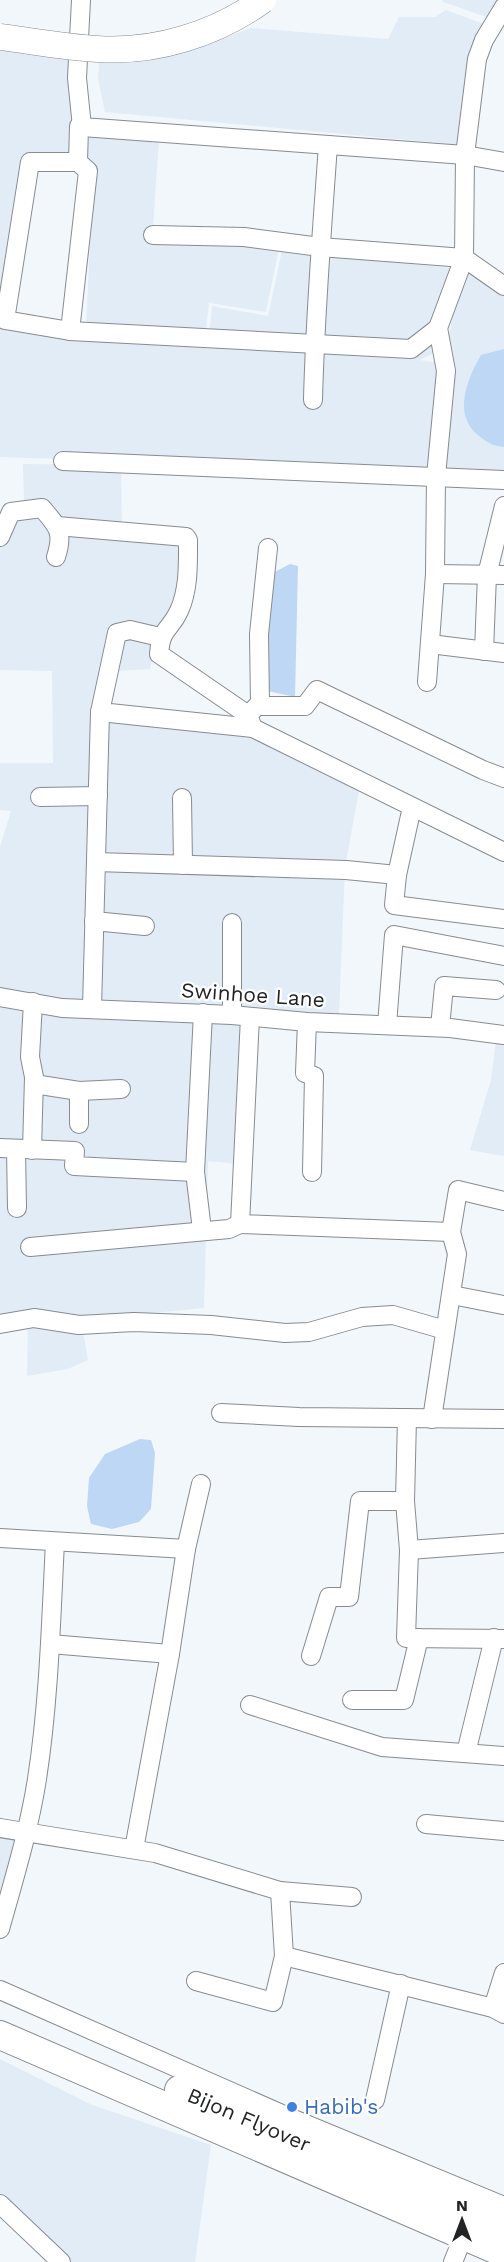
<svg xmlns="http://www.w3.org/2000/svg" width="504" height="2262" font-family="'Work Sans',sans-serif">
<rect width="100%" height="100%" fill="#f2f7fc"/>
<g fill="#e1ecf7">
<polygon points="443,0 503,0 489,18 443,2"/>
<polygon points="446,10 492,27 485,51 473,146 105,112 98,79 100,52 146,55 194,49 251,28 388,39 399,17 435,17"/>
<polygon points="0,40 79,50 72,156 26,159 8,328 403,359 209,338 212,306 268,316 282,250 459,269 440,350 420,360 433,362 446,350 463,264 504,293 504,470 412,471 0,457"/>
<polygon points="88,132 159,139 153,227 279,249 266,312 209,303 205,338 86,329 93,176 85,158"/>
<polygon points="23,464 121,465 122,531 186,537 175,606 158,630 150,669 101,672 88,1001 58,1000 0,989 0,847 11,811 0,810 0,763 53,763 52,671 0,670 0,546 24,503"/>
<polygon points="101,714 253,728 361,780 345,867 339,1015 94,1000"/>
<polygon points="0,992 72,1005 257,1013 249,1165 208,1161 204,1308 81,1320 88,1360 68,1369 27,1376 28,1311 0,1314"/>
<polygon points="496,1040 504,1042 504,1156 470,1150 491,1080"/>
<polygon points="0,1834 25,1838 0,1929"/>
<polygon points="0,2059 92,2105 211,2145 195,2262 67,2262 0,2199"/>
</g>
<g fill="#bed7f4">
<path d="M504 349V447C493 446 488 443 479 436 452 415 467 379 481 355Z"/>
<polygon points="290,564 298,566 295,697 263,690 269,575"/>
<polygon points="140,1439 151,1440 155,1453 151,1509 139,1522 112,1529 91,1524 87,1506 89,1478 105,1454"/>
</g>
<g fill="none" stroke-linecap="round" stroke-linejoin="round">
<g stroke="#878b90" stroke-width="20">
<g id="street">
<polyline points="81,0 77,78 82,127 465,155 504,162"/>
<polyline points="78,162 30,162 5,320 70,331 411,349 438,328"/>
<polyline points="153,235 244,237 320,247 464,258"/>
<polyline points="464,258 504,286"/>
<polyline points="70,331 88,171 78,162 79,126 82,127"/>
<path d="M313 400C315 315 322 230 328 145"/>
<polyline points="63,461 504,480"/>
<path d="M57 526 186 537 188 540C188 564 189 589 179 611 170 631 161 627 159 654L248 715 253 728 504 852"/>
<path d="M0 537 11 512 42 508C58 527 64 532 56 557"/>
<polyline points="435,574 504,575"/>
<polyline points="160,637 130,630 117,633 100,712 253,728"/>
<polyline points="430,644 504,653"/>
<polyline points="484,651 487,575 504,506"/>
<polyline points="427,682 435,574 436,476 446,371 438,328 464,258 465,155 477,59 484,40 504,7"/>
<polyline points="260,705 259,634 268,548"/>
<polyline points="248,715 257,706 305,706 317,690 483,770 504,778"/>
<polyline points="40,797 98,796"/>
<polyline points="182,798 183,865"/>
<polyline points="96,862 346,870 397,875 394,905 504,919"/>
<polyline points="397,875 412,807"/>
<polyline points="94,921 145,926"/>
<polyline points="232,923 232,1015"/>
<polyline points="0,997 62,1008 232,1015 307,1022 450,1028 504,1035"/>
<polyline points="92,1008 100,712"/>
<polyline points="250,1017 240,1224 451,1232 458,1190 504,1201"/>
<polyline points="307,1022 305,1073 314,1076 312,1172"/>
<polyline points="387,1025 394,935 504,956"/>
<polyline points="440,1027 444,986 496,990"/>
<polyline points="34,1084 79,1091 121,1089"/>
<polyline points="79,1091 79,1124"/>
<polyline points="0,1148 75,1151 74,1166 195,1172"/>
<polyline points="16,1149 17,1208"/>
<polyline points="32,1150 34,1077 30,1057 33,1002"/>
<polyline points="202,1230 195,1172 203,1013"/>
<polyline points="30,1247 229,1229 240,1224"/>
<polyline points="452,1295 503,1305"/>
<polyline points="0,1324 34,1318 79,1325 134,1322 211,1325 285,1333 309,1332 362,1317 393,1315 445,1330"/>
<polyline points="221,1413 299,1417 504,1419"/>
<polyline points="432,1419 457,1254 451,1232"/>
<polyline points="405,1501 409,1550 406,1638 504,1639"/>
<polyline points="0,1538 186,1549"/>
<polyline points="409,1550 504,1543"/>
<polyline points="50,1644 170,1654"/>
<polyline points="311,1656 329,1597 349,1597 360,1501 405,1501 407,1418"/>
<polyline points="352,1700 404,1700 419,1638"/>
<polyline points="250,1705 382,1747 504,1756"/>
<polyline points="466,1753 494,1638"/>
<polyline points="426,1824 504,1831"/>
<polyline points="0,1828 155,1853 280,1891 284,1956 493,2008 504,2014"/>
<polyline points="134,1849 170,1654 186,1549 201,1484"/>
<polyline points="280,1891 352,1897"/>
<path d="M0 1929C14 1879 29 1830 37 1779 49 1701 51 1621 55 1542"/>
<polyline points="196,1981 273,2002 284,1956"/>
<polyline points="0,1990 284,2115 504,2206"/>
<polyline points="493,2008 504,1973"/>
<polyline points="375,2100 401,1984"/>
<polyline points="0,2204 61,2262"/>
<polyline points="453,2262 464,2235"/>
</g>
</g>
<g stroke="#878b90" stroke-width="30">
<g id="primary">
<polyline points="0,2035 504,2253"/>
<path id="s1" d="M179 2090 504 2229"/>
</g>
</g>
<use href="#street" stroke="#fff" stroke-width="18"/>
<use href="#primary" stroke="#fff" stroke-width="28"/>
<g stroke="#878b90" stroke-width="27" stroke-linecap="butt">
<path id="secondary-bridge" d="M0 37C32 41 64 47 97 49 155 53 216 34 263 0"/>
</g>
<use href="#secondary-bridge" stroke="#fff" stroke-width="26"/>
</g>
<circle fill="#3f7fe0" stroke="#fff" stroke-width="2" cx="292" cy="2107" r="6"/>
<g text-anchor="middle" stroke-width="4.5" stroke-linejoin="round" paint-order="stroke">
<g font-size="21" fill="#212324" stroke="#fff">
<text transform="translate(253 995) rotate(4)" y="7">Swinhoe Lane</text>
<text dy="7" stroke="none"><textPath href="#s1" startOffset="76">Bijon Flyover</textPath></text>
</g>
<g font-size="21" fill="#366cbe" stroke="#fff" text-anchor="start">
<text x="304" y="2114">Habib's</text>
</g>
</g>
<g transform="translate(462 2220)" stroke="#ffffff" stroke-width="4.5" paint-order="stroke">
<path d="M0-4.5L10 22L0 15L-10 22Z" fill="#212324"/>
<text y="-9" font-size="16" font-weight="bold" text-anchor="middle" fill="#212324">N</text>
</g>
</svg>
